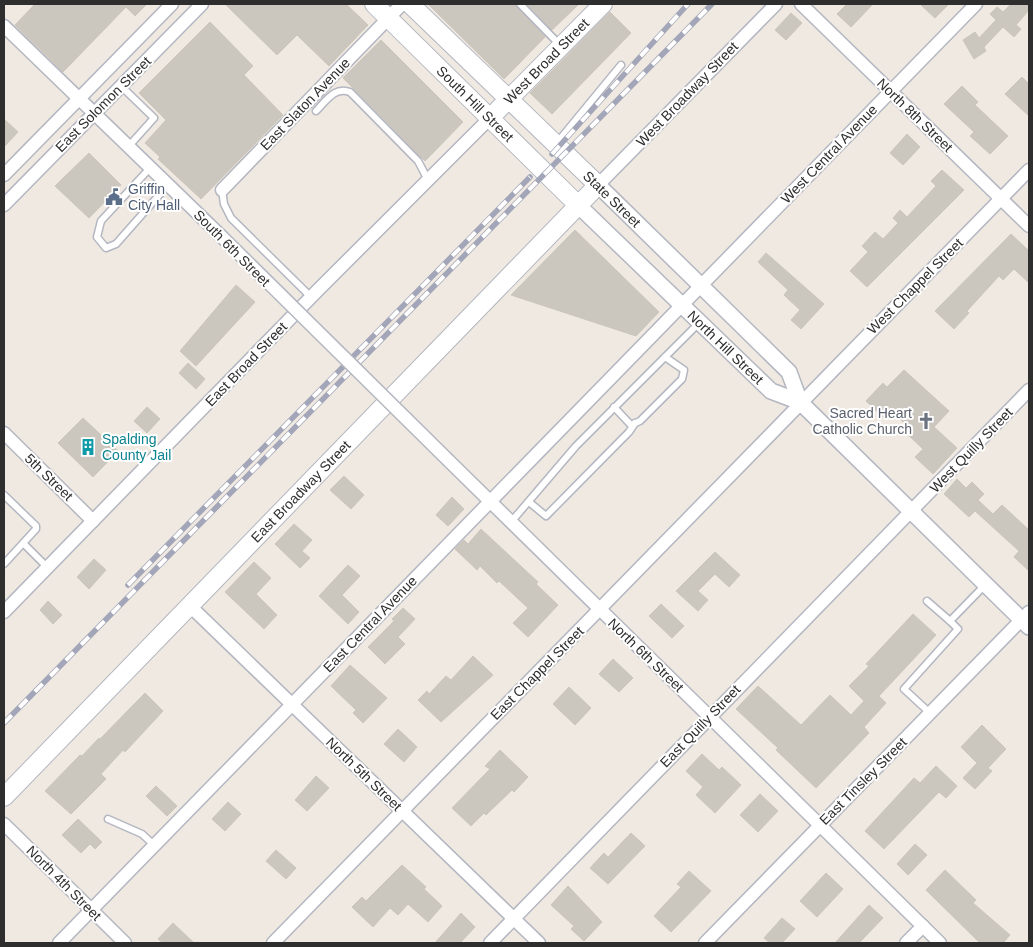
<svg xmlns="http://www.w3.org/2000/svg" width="1033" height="947" font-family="Helvetica,sans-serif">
<rect width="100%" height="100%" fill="#efe9e1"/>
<g fill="#cbc7bf" stroke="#cbc5ba">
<polygon points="35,4 147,4 135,16 126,7 63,72 15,25"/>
<polygon points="225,4 346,4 368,25 329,66 297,35 277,55"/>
<polygon points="428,4 515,4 545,37 504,79"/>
<polygon points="527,4 579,4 552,30"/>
<polygon points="847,4 873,4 851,27 837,14"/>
<polygon points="920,4 949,4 935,18"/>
<polygon points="1011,4 1029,4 1029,10 1016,25 1021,29 1014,37 1003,27 984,47 986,51 974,59 963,40 975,32 979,38 996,20 990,14 997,7 1003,12"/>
<polygon points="610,12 631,33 552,114 530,93"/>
<polygon points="791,13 802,23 786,40 775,30"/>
<polygon points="210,22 253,66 244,75 283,115 201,199 158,159 160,157 145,143 166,120 139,93"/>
<polygon points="381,40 463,122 425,161 343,78"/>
<polygon points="1022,77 1029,84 1029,116 1005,94"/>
<polygon points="962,86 978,102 975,105 1008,136 990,154 970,136 974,132 944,104"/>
<polygon points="4,119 18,132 4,147"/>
<polygon points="907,134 920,147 903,165 890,153"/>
<polygon points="89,153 121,185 89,218 55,186"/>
<polygon points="942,170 964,190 867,287 850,271 868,252 862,246 875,232 883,239 898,223 893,218 900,210 907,217 936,186 931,181"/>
<polygon points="575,230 659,312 636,336 511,295"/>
<polygon points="1011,234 1029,251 1029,283 1014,269 1003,280 999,276 967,311 969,313 954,329 935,311"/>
<polygon points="766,253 824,304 801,329 791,320 800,310 784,295 788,290 758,262"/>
<polygon points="236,285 255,302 196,366 180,351"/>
<polygon points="188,363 205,379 196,389 179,373"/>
<polygon points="904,370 949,411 934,427 957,448 933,474 915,457 923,449 903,430 907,426 892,411 885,419 866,401 883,383 887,387"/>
<polygon points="147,407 160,419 147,433 134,421"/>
<polygon points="83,418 118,451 93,477 58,443"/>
<polygon points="344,476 364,495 351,509 330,490"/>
<polygon points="957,479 966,488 972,482 984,494 978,500 993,514 1002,505 1029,530 1029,571 1014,557 1019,551 975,511 969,517 944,494"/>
<polygon points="452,497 464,509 448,526 436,515"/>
<polygon points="294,524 312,540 302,551 310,558 300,568 275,544"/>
<polygon points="481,529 538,582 536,584 558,605 528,637 513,623 528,608 499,581 497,583 480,566 477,570 455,549 464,540 468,544"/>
<polygon points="715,552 740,575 729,587 715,574 698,591 708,600 698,611 676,591"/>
<polygon points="94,559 106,570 89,589 77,577"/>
<polygon points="254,562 271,578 256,594 277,615 264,629 225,592"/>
<polygon points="348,565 360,576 342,595 359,612 348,624 319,596"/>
<polygon points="48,601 62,615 53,624 40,610"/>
<polygon points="661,604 684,626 672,638 649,616"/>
<polygon points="403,608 415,619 398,637 405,644 385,664 368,647 394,621 392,619"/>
<polygon points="913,614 936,635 879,696 886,703 864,727 869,733 816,788 776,750 778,748 736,709 758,686 801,725 830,695 851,715 864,701 849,686 869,666 866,664"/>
<polygon points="473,656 493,675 441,722 418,700 427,691 429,694 446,676 451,680"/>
<polygon points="613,659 633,678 619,692 599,674"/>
<polygon points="350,665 387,698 363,723 353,713 356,710 331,686"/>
<polygon points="569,687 591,708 575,725 553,704"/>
<polygon points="145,693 163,711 125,752 123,750 101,774 106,779 71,814 45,791 80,755 82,756 99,738 100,739"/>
<polygon points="982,725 1006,749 988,768 992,771 975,789 963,778 977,763 961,747"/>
<polygon points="398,729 417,747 404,762 384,744"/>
<polygon points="500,750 528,777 514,792 512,790 486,815 484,813 471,826 452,808 490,769 485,766"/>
<polygon points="702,754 719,770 722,767 741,785 715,813 696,795 703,787 686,771"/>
<polygon points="936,766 957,786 946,798 939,792 884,849 865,831 914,778 920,783"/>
<polygon points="316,776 329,788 307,811 295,800"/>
<polygon points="156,786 177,806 167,816 146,796"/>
<polygon points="760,794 778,811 758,832 740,815"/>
<polygon points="228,802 241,814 225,831 212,819"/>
<polygon points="78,819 102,842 95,849 90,844 81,853 62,835"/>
<polygon points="631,833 645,846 608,884 590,868 604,853 608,857"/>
<polygon points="915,844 927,855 908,875 897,864"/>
<polygon points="276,850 296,868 286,879 266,861"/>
<polygon points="402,865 426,887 424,889 442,906 428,922 408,904 398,915 390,908 373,927 352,907 362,897 366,901"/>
<polygon points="945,870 976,900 973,903 1010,935 1003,943 980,943 926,890"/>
<polygon points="689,871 711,891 671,932 654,916 681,887 677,884"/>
<polygon points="826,873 843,889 817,917 800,901"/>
<polygon points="568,886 602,922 584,941 571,929 574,926 551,905"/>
<polygon points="869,905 883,918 859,943 835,943"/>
<polygon points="461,913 475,927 460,943 435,943"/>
<polygon points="782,918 795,929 782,943 770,943 764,938"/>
<polygon points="173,923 194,943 163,943 158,939"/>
</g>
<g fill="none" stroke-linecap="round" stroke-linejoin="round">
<g stroke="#b4b7c1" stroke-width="9">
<g id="service">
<polyline points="520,4 561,46"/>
<polyline points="121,86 154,118 128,147"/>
<path d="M316 111C326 101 335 86 350 92L418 161 428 180"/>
<polyline points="556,144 621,65"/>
<polyline points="150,168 101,221 97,237 106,248 116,244 168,185"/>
<polyline points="222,190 224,204 231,218 311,297"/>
<polyline points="614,407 631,425 640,421 682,379 684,370 665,357"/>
<polyline points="4,495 36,526 36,529 4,564"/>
<polyline points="529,502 546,516 629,432 635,423"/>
<polyline points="511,522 576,446 700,322"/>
<polyline points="24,544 47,567"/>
<polyline points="927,601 950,621"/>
<polyline points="930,713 904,689 958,629 950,621 985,585"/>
<polyline points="108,819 142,834 154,845"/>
</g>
</g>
<g stroke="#b4b7c1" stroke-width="15">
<g id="minor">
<polyline points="801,4 1029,226"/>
<polyline points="4,26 222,237"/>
<polyline points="4,175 172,4"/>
<polyline points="598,185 776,4"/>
<polyline points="222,190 402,4"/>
<polyline points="4,205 202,4"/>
<polyline points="4,433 93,521"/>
<polyline points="449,461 940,943"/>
<polyline points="189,605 539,943"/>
<polyline points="4,612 317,291 490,118"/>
<polyline points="4,824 125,943"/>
<polyline points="59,943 976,4"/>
<polyline points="273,943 1029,170"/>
<polyline points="490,943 1029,390"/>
<polyline points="705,943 1029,612"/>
<polyline points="906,943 923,926"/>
</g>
</g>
<g stroke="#b4b7c1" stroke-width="18">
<g id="tertiary">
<polyline points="598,185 789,372 800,402"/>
<path id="s1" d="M578 205 771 391 800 402 1029 627"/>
</g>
</g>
<g stroke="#b4b7c1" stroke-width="20">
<g id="secondary">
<path id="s2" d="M374 4 578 205"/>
<path id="s3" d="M490 118 603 4"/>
<path id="s4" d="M4 797 598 185 410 4"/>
</g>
</g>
<use href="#service" stroke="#fff" stroke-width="6"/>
<use href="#minor" stroke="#fff" stroke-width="12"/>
<use href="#tertiary" stroke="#fff" stroke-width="15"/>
<use href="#secondary" stroke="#fff" stroke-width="18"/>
<g stroke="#a3a6b8" stroke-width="5.5">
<g id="rail">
<polyline points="552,154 688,4"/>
<polyline points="128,585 530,177"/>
<polyline points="4,723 712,4"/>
</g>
</g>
<use href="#rail" stroke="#fff" stroke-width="4" stroke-dasharray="11" stroke-linecap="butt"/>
<g stroke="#b4b7c1" stroke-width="15" stroke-linecap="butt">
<polyline id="minor-bridge" points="222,237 449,461"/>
</g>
<use href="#minor-bridge" stroke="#fff" stroke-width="12"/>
</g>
<defs>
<g id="civic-bare" transform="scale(1.35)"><path d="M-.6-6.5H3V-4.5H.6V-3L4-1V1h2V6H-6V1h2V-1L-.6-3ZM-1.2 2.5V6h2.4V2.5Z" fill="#5c6f8a" stroke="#fff" stroke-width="2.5" paint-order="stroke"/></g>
<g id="church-bare" transform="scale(1.35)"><path d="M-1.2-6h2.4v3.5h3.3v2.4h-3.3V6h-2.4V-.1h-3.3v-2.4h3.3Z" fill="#6b7280" stroke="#fff" stroke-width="2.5" paint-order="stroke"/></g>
<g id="building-bare" transform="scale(1.35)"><path d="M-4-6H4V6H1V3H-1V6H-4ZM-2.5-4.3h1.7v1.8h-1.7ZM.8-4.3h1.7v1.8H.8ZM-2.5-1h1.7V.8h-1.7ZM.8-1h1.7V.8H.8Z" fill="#0f9aa8" stroke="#fff" stroke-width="2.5" paint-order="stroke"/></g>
</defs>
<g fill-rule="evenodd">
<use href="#civic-bare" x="114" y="197"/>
<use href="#church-bare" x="926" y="421"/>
<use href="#building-bare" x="88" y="447"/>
</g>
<g text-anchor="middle" stroke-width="4" stroke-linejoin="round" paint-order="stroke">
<g font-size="14" fill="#2e2e2e" stroke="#fff">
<text dy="5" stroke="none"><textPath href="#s3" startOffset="80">West Broad Street</textPath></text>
<text transform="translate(687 94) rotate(-46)" y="5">West Broadway Street</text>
<text transform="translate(103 104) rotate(-45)" y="5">East Solomon Street</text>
<text transform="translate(305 104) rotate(-46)" y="5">East Slaton Avenue</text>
<text dy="5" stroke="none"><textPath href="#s2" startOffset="142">South Hill Street</textPath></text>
<text transform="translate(915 115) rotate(44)" y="5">North 8th Street</text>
<text transform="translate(829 154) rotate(-46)" y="5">West Central Avenue</text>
<text transform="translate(612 199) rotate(44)" y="5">State Street</text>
<text transform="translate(232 248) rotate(45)" y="5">South 6th Street</text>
<text transform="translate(915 286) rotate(-45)" y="5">West Chappel Street</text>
<text dy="5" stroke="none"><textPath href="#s1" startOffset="205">North Hill Street</textPath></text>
<text transform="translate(246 364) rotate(-46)" y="5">East Broad Street</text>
<text transform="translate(971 450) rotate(-46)" y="5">West Quilly Street</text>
<text transform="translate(49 477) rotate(44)" y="5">5th Street</text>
<text dy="5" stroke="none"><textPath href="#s4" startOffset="426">East Broadway Street</textPath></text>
<text transform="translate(370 624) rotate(-46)" y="5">East Central Avenue</text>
<text transform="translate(646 655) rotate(44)" y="5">North 6th Street</text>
<text transform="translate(537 673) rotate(-45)" y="5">East Chappel Street</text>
<text transform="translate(700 726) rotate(-46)" y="5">East Quilly Street</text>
<text transform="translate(364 774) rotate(44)" y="5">North 5th Street</text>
<text transform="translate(863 781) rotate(-45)" y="5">East Tinsley Street</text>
<text transform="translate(64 883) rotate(45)" y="5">North 4th Street</text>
</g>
<g font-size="14" fill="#4e5e75" stroke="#fff" text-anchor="start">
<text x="128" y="194">Griffin<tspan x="128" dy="16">City Hall</tspan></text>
</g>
<g font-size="14" fill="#5b616d" stroke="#fff" text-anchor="end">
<text x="912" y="418">Sacred Heart<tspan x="912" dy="16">Catholic Church</tspan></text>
</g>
<g font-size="14" fill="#0d838f" stroke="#fff" text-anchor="start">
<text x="102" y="444">Spalding<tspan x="102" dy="16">County Jail</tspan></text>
</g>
</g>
<rect width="1033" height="947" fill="none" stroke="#2e2e2e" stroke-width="10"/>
</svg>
